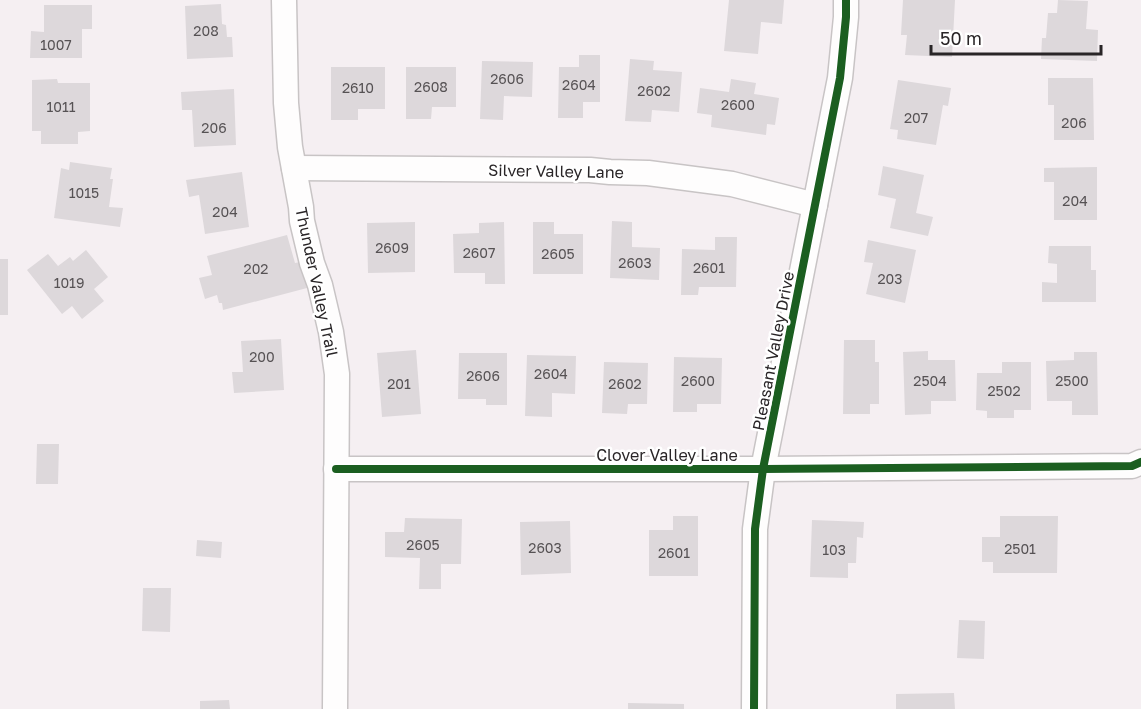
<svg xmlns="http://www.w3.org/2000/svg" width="1141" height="709" font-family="'Golos Text',sans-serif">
<rect width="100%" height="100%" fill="#f5eff2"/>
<g fill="#ddd8db">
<polygon points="729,0 784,0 782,24 761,22 758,54 724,51"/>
<polygon points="903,0 955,0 952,57 905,55 907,35 901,35"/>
<polygon points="1058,0 1088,1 1086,29 1098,30 1097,61 1041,59 1042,38 1046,38 1048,13 1057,13"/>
<polygon points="221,4 222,24 226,25 227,37 232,37 233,57 187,59 185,6"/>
<polygon points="44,5 92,5 92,29 82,29 82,58 30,58 31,31 44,32"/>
<polygon points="579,55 600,55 600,102 583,102 583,118 558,118 559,67 579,67"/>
<polygon points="630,59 654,61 653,70 682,72 679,112 652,110 651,122 625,121"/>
<polygon points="482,61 533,62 532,97 504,96 503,120 480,119"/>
<polygon points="331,67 385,67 385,109 358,109 358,120 331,120"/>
<polygon points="406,67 456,67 456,107 432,107 431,119 406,119"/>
<polygon points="1048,78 1093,78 1094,140 1054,140 1054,105 1048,105"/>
<polygon points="57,79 58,83 90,83 90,131 78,132 78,144 41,144 41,131 32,131 32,80"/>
<polygon points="731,79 756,83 754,94 779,98 775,125 767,124 766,135 711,127 712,115 697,113 700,88 729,92"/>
<polygon points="898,80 951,88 948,106 943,105 936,145 897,139 898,130 890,129"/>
<polygon points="234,89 236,145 194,147 192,110 182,110 181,92"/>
<polygon points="70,162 112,168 110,179 113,179 109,207 123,208 120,227 54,218 61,168 69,170"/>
<polygon points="883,166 924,175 916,213 933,217 928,236 890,228 896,199 878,195"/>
<polygon points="1097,167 1097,220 1054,220 1054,182 1044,182 1044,168"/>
<polygon points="242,172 249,227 205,234 199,195 189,197 186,180"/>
<polygon points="612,221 632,222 632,247 660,248 659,280 610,278"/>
<polygon points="415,222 415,272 368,273 367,223"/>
<polygon points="504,222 505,284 485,284 485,273 454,273 453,234 479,233 479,223"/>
<polygon points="533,222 554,222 554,234 583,234 583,274 533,274"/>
<polygon points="287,235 295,263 300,262 307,288 223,310 222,303 219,303 217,295 205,299 199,278 212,275 207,256"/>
<polygon points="715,237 737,237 736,287 699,287 698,295 681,295 682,249 715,250"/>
<polygon points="868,240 916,250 905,303 866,294 873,263 864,262"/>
<polygon points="1049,246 1091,246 1091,270 1096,270 1096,302 1042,302 1042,282 1057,283 1057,264 1048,263"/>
<polygon points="86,250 108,277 94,289 104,301 82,319 72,306 62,314 27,270 48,254 58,266 70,257 73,261"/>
<rect x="0" y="259" width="8" height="56"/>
<polygon points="281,339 284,390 234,393 232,372 243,372 241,341"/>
<polygon points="844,340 875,340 875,362 879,362 879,404 870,404 870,414 843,414"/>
<polygon points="416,350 421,414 382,417 377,353"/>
<polygon points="928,351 928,360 955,360 956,401 931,401 931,414 905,415 903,352"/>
<polygon points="1074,352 1097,352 1098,415 1072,415 1072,401 1047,401 1046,361 1074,360"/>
<polygon points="459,353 507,353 507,405 486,405 486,399 458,399"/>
<polygon points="527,355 576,356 575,394 552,393 552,417 525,416"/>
<polygon points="674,357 722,358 721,404 697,404 697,412 673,412"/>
<polygon points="604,362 648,363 647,404 628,404 627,414 602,413"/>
<polygon points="1002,362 1031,362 1031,410 1014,410 1014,418 987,418 987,411 976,410 977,373 1002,373"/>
<polygon points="37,444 59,444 58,484 36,484"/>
<polygon points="673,516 698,516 698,576 649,576 649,530 673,530"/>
<polygon points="1000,516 1058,516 1057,573 993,573 993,562 982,562 982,537 1000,537"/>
<polygon points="405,518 462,519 461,564 441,564 441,589 419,589 420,558 385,557 385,532 404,532"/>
<polygon points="812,520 864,522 863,538 857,537 856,563 848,563 848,578 810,577"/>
<polygon points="570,521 571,573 521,575 520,522"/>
<polygon points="197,540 222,542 221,558 196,556"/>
<polygon points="143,588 171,588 170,632 142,631"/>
<polygon points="959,620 985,621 984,659 957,658"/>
<polygon points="954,693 955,709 896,709 896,694"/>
<polygon points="229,700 230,709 200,709 200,701"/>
<polygon points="628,703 684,704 684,709 628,709"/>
</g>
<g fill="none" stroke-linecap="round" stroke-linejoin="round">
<g stroke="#c8c4c5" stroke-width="27">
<g id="minor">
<polyline points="284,0 286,103 290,147 301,207 302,221 312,263 320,285 331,332 337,374 335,709"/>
<polyline points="294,168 590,170 610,172 648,173 732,184 815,205"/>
<polyline points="336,469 763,469 1132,466 1141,462"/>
<polyline points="754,709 755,529 763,469 840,78 846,17 846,0"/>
</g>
</g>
<use href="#minor" stroke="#fefdfd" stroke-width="24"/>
<g stroke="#fff" stroke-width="11">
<g id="cycleway">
<polyline points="336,469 763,469 1132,466 1141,462"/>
<polyline points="754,709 755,529 763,469 840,78 846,17 846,0"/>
</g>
</g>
<use href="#cycleway" stroke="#1b5e20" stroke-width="8"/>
</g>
<g text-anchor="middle" stroke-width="5" stroke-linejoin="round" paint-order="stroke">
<g font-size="14" fill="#565254">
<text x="206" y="36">208</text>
<text x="56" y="50">1007</text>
<text x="507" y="84">2606</text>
<text x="579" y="90">2604</text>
<text x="431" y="92">2608</text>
<text x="358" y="93">2610</text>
<text x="654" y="96">2602</text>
<text x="738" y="110">2600</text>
<text x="61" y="112">1011</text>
<text x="916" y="123">207</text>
<text x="1074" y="128">206</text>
<text x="214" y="133">206</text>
<text x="84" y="198">1015</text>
<text x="1075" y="206">204</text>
<text x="225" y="217">204</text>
<text x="392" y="253">2609</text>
<text x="479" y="258">2607</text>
<text x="558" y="259">2605</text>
<text x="635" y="268">2603</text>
<text x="709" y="273">2601</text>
<text x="256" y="274">202</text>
<text x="890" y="284">203</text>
<text x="69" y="288">1019</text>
<text x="262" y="362">200</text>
<text x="551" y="379">2604</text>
<text x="483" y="381">2606</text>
<text x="698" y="386">2600</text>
<text x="930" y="386">2504</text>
<text x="1072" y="386">2500</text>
<text x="399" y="389">201</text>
<text x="625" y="389">2602</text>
<text x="1004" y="396">2502</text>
<text x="423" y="550">2605</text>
<text x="545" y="553">2603</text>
<text x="1020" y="554">2501</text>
<text x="834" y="555">103</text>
<text x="674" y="558">2601</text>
</g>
<g font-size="16" fill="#292527" stroke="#fff">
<text transform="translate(556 171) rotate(1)" y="6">Silver Valley Lane</text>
<text transform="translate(317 282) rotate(78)" y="6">Thunder Valley Trail</text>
<text transform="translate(773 351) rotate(-79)" y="6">Pleasant Valley Drive</text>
<text x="667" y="461">Clover Valley Lane</text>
</g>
</g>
<path d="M931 45v9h170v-9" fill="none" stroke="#292527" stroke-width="3"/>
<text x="940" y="45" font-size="18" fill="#292527" stroke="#ffffff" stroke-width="4.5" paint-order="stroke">50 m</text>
</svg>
